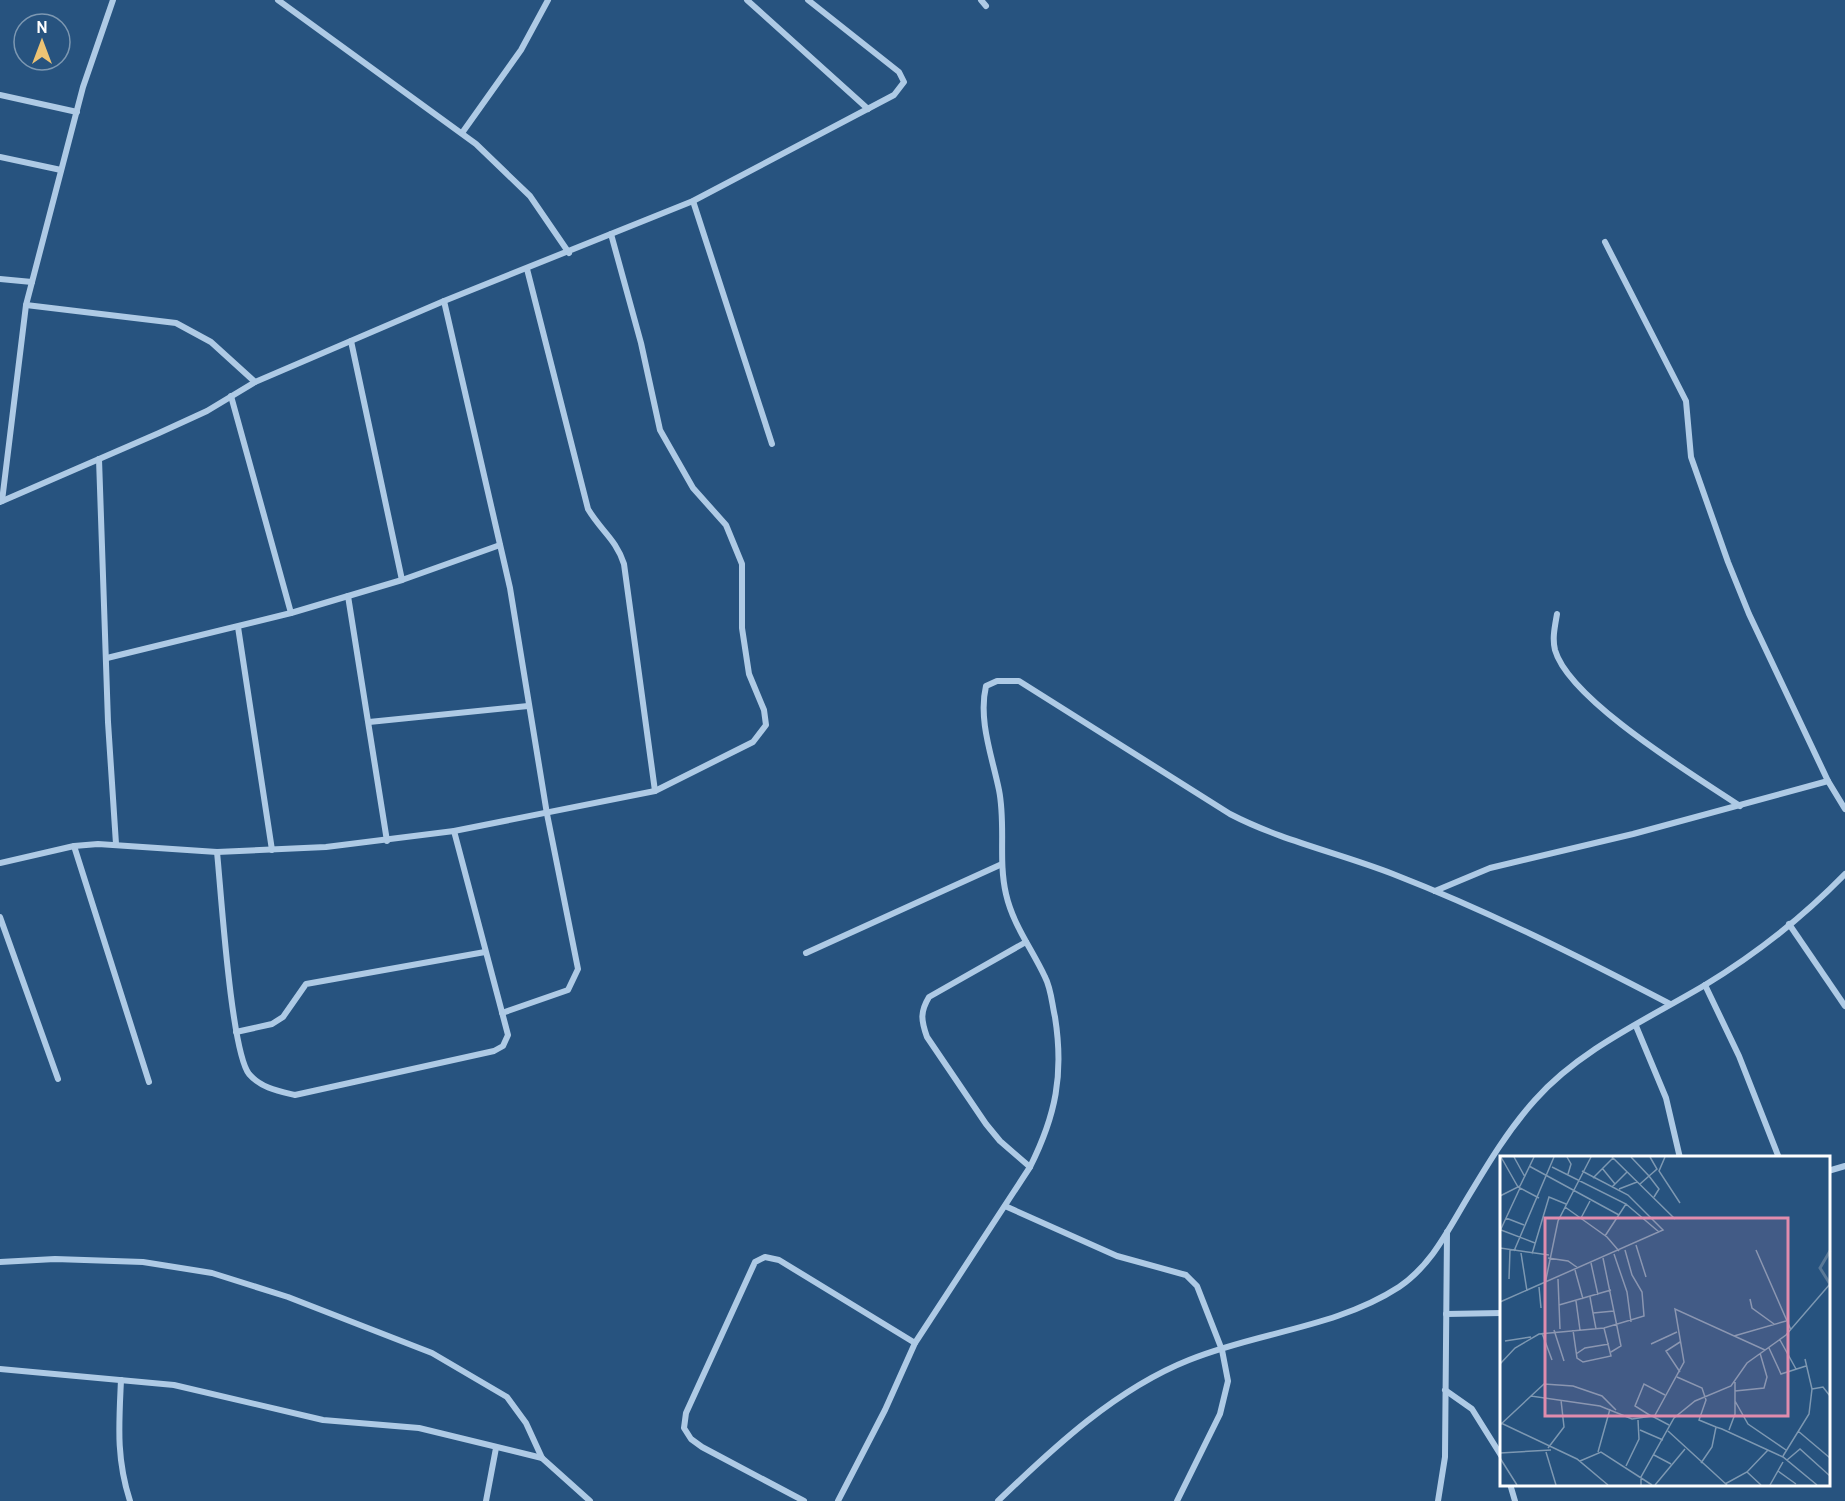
<svg xmlns="http://www.w3.org/2000/svg" width="1845" height="1501" font-family="Overpass,sans-serif">
<rect width="100%" height="100%" fill="#27537f"/>
<g fill="none" stroke-linecap="round" stroke-linejoin="round">
<g stroke="#aecae5" stroke-width="6">
<polyline points="278,0 476,144 530,196 569,253"/>
<polyline points="747,0 868,109"/>
<polyline points="981,0 986,6"/>
<polyline points="0,95 77,112"/>
<polyline points="462,133 521,50 548,0"/>
<polyline points="0,157 61,170"/>
<polyline points="693,201 772,444"/>
<polyline points="1605,242 1686,401 1691,457 1728,562 1749,614 1828,781 1845,809"/>
<path d="M527 269 588 509C601 531 616 539 624 564L655 791"/>
<polyline points="0,279 32,282"/>
<polyline points="444,301 510,588 547,814 578,969 568,990 502,1013"/>
<polyline points="26,305 176,323 211,342 255,382"/>
<polyline points="351,341 402,580"/>
<polyline points="231,396 291,613"/>
<polyline points="99,459 108,722 116,844"/>
<polyline points="2,501 26,305 83,87 113,0"/>
<polyline points="0,502 159,433 207,411 255,382 444,301 693,201 894,95 904,82 899,72 808,0"/>
<polyline points="348,596 387,841"/>
<path d="M1557 614C1555 626 1552 638 1555 650 1569 700 1695 776 1740 806"/>
<polyline points="238,627 272,850"/>
<polyline points="107,658 291,613 402,580 500,545"/>
<polyline points="369,722 528,706"/>
<polyline points="74,846 149,1082"/>
<path d="M217 852C221 891 231 1051 249 1074 261 1088 278 1091 295 1095L494 1051 503 1046 508 1035 454 831"/>
<polyline points="0,863 74,846 98,844 217,852 326,847 454,831 655,791 753,742 766,725 764,710 749,674 742,628 742,564 726,525 693,488 660,430 641,343 611,234"/>
<polyline points="1435,891 1490,868 1633,834 1828,781"/>
<polyline points="0,917 58,1079"/>
<polyline points="1789,924 1845,1006"/>
<path d="M1026 942 929 997C920 1012 921 1020 927 1037L986 1124 1000 1141 1030 1167"/>
<polyline points="806,953 1002,864"/>
<polyline points="1705,985 1739,1056 1779,1158"/>
<polyline points="1636,1026 1666,1098 1680,1158"/>
<polyline points="236,1032 272,1024 283,1017 306,984 485,952"/>
<polyline points="1828,1171 1845,1166"/>
<polyline points="1005,1206 1117,1256 1186,1275 1197,1286 1222,1350 1228,1381 1220,1414 1177,1501"/>
<polyline points="0,1262 55,1259 143,1262 212,1273 288,1297 432,1353 507,1397 526,1423 542,1458"/>
<polyline points="1446,1314 1502,1313"/>
<polyline points="0,1369 174,1385 323,1420 419,1428 542,1458 590,1501"/>
<path d="M121 1380C119 1424 116 1458 130 1501"/>
<polyline points="1445,1390 1472,1409 1502,1457"/>
<polyline points="1510,1484 1515,1501"/>
<polyline points="486,1501 496,1448"/>
<polyline points="804,1501 702,1447 691,1439 684,1428 686,1413 755,1262 765,1257 779,1260 915,1343"/>
<path d="M838 1501 885 1410 915 1343 1030 1167C1056 1115 1064 1074 1055 1017 1052 1004 1051 988 1045 977 1032 949 1013 925 1006 894 998 860 1006 825 999 790 992 756 978 720 986 686L997 681H1019L1230 814C1282 841 1339 853 1393 874 1488 911 1580 957 1670 1004"/>
<path d="M998 1501C1054 1447 1116 1389 1189 1360 1257 1332 1336 1328 1399 1287 1430 1266 1446 1234 1465 1202 1486 1167 1507 1131 1535 1100 1580 1049 1648 1019 1705 985 1756 954 1804 916 1845 874"/>
<polyline points="1438,1501 1445,1457 1447,1232"/>
</g>
</g>
<g transform="translate(1500 1156)">
<rect width="330" height="330" fill="#27537f"/>
<path fill="none" stroke="#597897" stroke-width="3" d="M330 95 320 112 330 128"/>
<path fill="none" stroke="#7d98b2" stroke-width="1.5" d="M1 1 18 31 39 42M14 1 25 21M67 1 71 8 68 18M112 1 175 63M131 1 149 20 140 28M150 1 157 13 149 20 159 33 154 41M165 1 159 15 180 47M29 10 119 59M52 11 126 48 105 80M102 12 115 28M93 22 113 2M112 31 127 16M119 33 137 26M0 40 20 30 34 1M126 48 159 76M65 51 107 81 119 95M6 62 24 69M81 62 90 45M1 74 35 87M0 75 20 32M136 89 146 121M0 92 49 99M256 94 291 174M14 95 54 1M21 97 27 135M32 98 49 41 66 48M114 98 127 136 131 166M48 102 68 105 78 112M103 102 121 190 111 196M91 107 98 139M75 114 83 143M9 123 10 94M58 123 60 173M45 128 58 65 91 1M39 131 41 152M90 141 96 173M250 143 252 152 274 168M76 145 80 174M0 146 163 74 128 39 82 15M59 149 111 134M93 157 114 155M54 174 64 205M73 174 77 202 83 206 111 200 104 172M42 177 52 204M234 180 286 165M280 184 296 213M5 185 31 181M180 186 166 195 180 216M151 188 177 176M269 192 281 218 306 210M76 198 85 192 109 188M0 208 15 192 39 178 104 172 144 160 142 136 132 119 125 94M177 221 202 232 206 244 199 264 216 271M312 233 323 231 330 240M235 235 264 232 267 221 260 197M31 240 44 228 73 230 102 240 116 254M235 245 248 268 286 294M151 260 135 250 144 228 165 239M154 261 184 206 175 153 265 194M1 267 77 303 108 329M0 269 31 240 100 250 132 263 152 260 169 269M140 274 163 284M229 274 235 258V226M168 275 227 329M298 275 330 302M48 292 64 271 61 244M46 296 56 329M98 296 110 253M0 297 51 294M154 299 171 308M283 300 309 258 312 233 305 203M0 302 17 329M287 304 300 293 330 320M80 305 101 296 152 329M201 307 212 291 216 271 222 273 283 301 317 329M126 310 139 283 138 264M278 315 296 328M247 316 261 329M225 328 247 316 268 294M141 329V321L174 262 195 245 231 230 247 207 286 179 330 128M155 329 185 293M270 329 283 306"/>
<path fill="#e08cad" fill-opacity="0.15" stroke="#e08cad" stroke-width="3" d="M45 62H288V260H45Z"/>
<rect width="330" height="330" fill="none" stroke="#fff" stroke-width="3"/>
</g>
<g transform="translate(42 42)"><circle r="28" fill="#27537f" stroke="#7d98b2" stroke-width="1.5"/>
<path d="M0-4.5L10 22L0 15L-10 22Z" fill="#edc374"/>
<text y="-9" font-size="16" font-weight="bold" text-anchor="middle" fill="#ffffff">N</text>
</g>
</svg>
